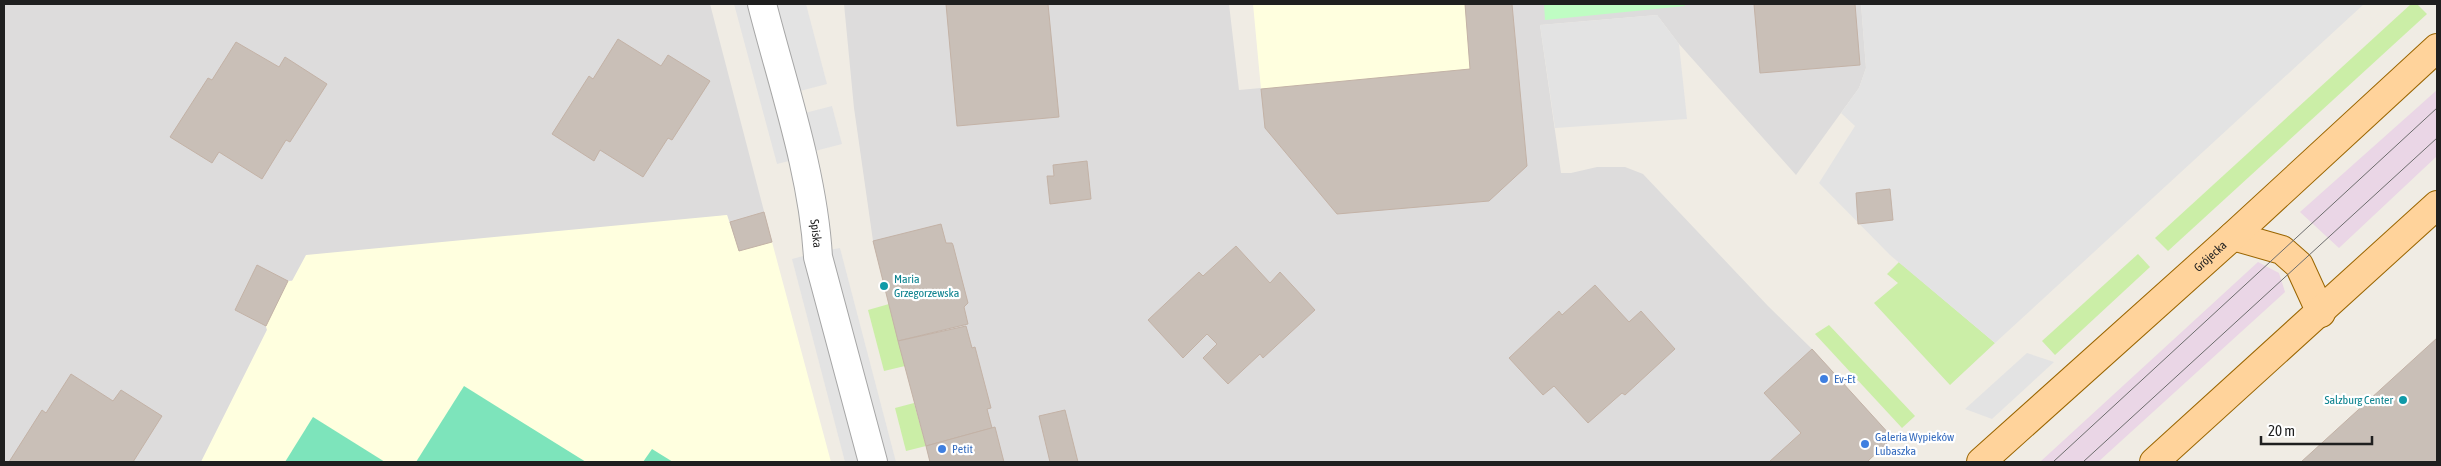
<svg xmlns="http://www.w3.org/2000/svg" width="2441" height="466" font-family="'Asap Condensed',sans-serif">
<rect width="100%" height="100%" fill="#f0ece4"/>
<g fill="#dddcdc">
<polygon points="4,4 710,4 772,242 739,251 727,215 288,281 266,326 267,330 201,462 4,462"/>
<polygon points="844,4 1229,4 1239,90 1470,69 1465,4 1861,4 1866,68 1859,88 1796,175 1679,44 1657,15 1540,25 1561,173 1571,173 1597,167 1625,167 1643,174 1768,306 1812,349 1891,436 1888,439 1889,441 1867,462 930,462 873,241 854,108"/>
</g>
<g fill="#ead6e6">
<polygon points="2437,90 2437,156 2339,248 2300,212"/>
<polygon points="2258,262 2279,273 2285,292 2098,462 2040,462"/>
</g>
<g fill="#ffffdf">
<polygon points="1253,4 1465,4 1470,69 1261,89"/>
<polygon points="727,215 739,251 772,242 831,462 201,462 267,330 266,326 288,281 292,281 306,255"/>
</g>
<g fill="#cbeea7">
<polygon points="2411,4 2417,4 2427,14 2168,251 2155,238"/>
<polygon points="2138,254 2150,267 2055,355 2042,341"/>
<polygon points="1899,262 1995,343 1950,385 1874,303 1898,283 1887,274"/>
<polygon points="889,304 905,366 884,371 868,310"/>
<polygon points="1829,325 1915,416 1902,428 1815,334"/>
<polygon points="914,403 926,446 906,451 895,408"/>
</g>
<polygon fill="#bffdc3" points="1544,4 1684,4 1685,6 1545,20"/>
<g fill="#7de4bb">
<polygon points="464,386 586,462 416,462"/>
<polygon points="313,417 385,462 285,462"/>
<polygon points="652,449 673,462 643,462"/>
</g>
<g fill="#e3e3e3">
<polygon points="734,4 747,4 789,161 777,164"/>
<polygon points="777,4 806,4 827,84 800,91"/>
<polygon points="1861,4 2364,4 1995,343 1890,255 1819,183 1855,126 1841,113 1859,88 1866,68"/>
<polygon points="1657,15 1679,44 1687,119 1555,128 1540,25"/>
<polygon points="832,106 842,144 815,151 805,113"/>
<polygon points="840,248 896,462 884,462 829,250"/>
<polygon points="807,255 862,462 845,462 792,259"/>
<polygon points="2027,353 2054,362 1992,419 1965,409"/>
</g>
<g fill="#c9bfb7" stroke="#c3b2a6">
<polygon points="946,4 1048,4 1059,117 957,126"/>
<polygon points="1465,4 1512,4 1527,166 1489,201 1337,214 1265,128 1261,89 1470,69"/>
<polygon points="1754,4 1855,4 1860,65 1760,73"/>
<polygon points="618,39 661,66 668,55 710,81 672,140 668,138 643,177 600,150 594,161 552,134 589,76 593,79"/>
<polygon points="236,42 279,67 285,57 327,84 290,142 286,140 262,179 219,152 212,163 170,137 208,78 212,80"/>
<polygon points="1087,161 1091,199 1050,204 1047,176 1054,176 1053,165"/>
<polygon points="1890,189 1893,220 1858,224 1856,193"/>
<polygon points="764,212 772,242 739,251 730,222"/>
<polygon points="941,224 946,243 952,243 953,245 968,303 964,307 968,324 898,341 873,241"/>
<polygon points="1236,246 1270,283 1280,272 1315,310 1263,358 1260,354 1228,384 1203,358 1217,344 1207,334 1183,358 1148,320 1199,272 1203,276"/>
<polygon points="257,265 288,281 266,326 235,310"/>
<polygon points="1595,285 1629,322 1641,311 1675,349 1625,395 1622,393 1588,423 1554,386 1543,395 1509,358 1559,311 1562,315"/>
<polygon points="966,326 972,348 975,347 991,408 987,409 992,428 926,446 898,341"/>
<polygon points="2437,338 2437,462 2301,462"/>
<polygon points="1812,349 1891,436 1887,440 1889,441 1867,462 1769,462 1801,433 1764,393"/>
<polygon points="71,374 113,401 121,390 162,416 133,462 9,462 42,410 46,413"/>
<polygon points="1065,410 1078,462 1050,462 1039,416"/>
<polygon points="995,427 1004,462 930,462 926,446"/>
</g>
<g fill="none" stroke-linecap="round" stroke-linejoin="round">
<g stroke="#a6a6a6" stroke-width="30">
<g id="minor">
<path id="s1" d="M762 4C783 86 813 172 818 257L873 462"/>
</g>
</g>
<g stroke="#9a6500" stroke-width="30">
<g id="major">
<polyline points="2233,236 2282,250 2299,265 2321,313"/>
<path id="s2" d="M1981 462 2233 236 2437 48"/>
<polyline points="2154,462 2437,205"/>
</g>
</g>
<use href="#minor" stroke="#fff" stroke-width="28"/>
<use href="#major" stroke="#ffd39b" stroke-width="28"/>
<g stroke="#6d6d6d" stroke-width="1">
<polyline points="2053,462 2437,108"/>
<polyline points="2083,462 2437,138"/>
</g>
</g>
<g fill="#0f9aa8" stroke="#fff" stroke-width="2">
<circle cx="884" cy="286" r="5"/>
<circle cx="2403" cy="400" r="5"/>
</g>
<g fill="#3f7fe0" stroke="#fff" stroke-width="2">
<circle cx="1824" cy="379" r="5"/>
<circle cx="1865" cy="444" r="5"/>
<circle cx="942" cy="449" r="5"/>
</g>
<g text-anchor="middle" stroke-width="4.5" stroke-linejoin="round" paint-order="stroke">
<g font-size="12" fill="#1f1f1f" stroke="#fff">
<text dy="4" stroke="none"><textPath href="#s1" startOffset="236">Spiska</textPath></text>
<text dy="4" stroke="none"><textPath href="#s2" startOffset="308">Grójecka</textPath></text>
</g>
<g font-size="12" fill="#0d838f" stroke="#fff" text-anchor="start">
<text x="894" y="283">Maria<tspan x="894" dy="14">Grzegorzewska</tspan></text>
<text x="2393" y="404" text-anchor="end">Salzburg Center</text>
</g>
<g font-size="12" fill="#366cbe" stroke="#fff" text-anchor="start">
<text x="1834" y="383">Ev-Et</text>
<text x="1875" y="441">Galeria Wypieków<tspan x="1875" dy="14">Lubaszka</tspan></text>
<text x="952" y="453">Petit</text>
</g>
</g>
<rect width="2441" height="466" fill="none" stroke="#1f1f1f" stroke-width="10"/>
<path d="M2261 436v8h111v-8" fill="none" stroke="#1f1f1f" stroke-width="2.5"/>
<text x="2268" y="436" font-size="15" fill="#1f1f1f" stroke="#ffffff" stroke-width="4" paint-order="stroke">20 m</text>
</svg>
